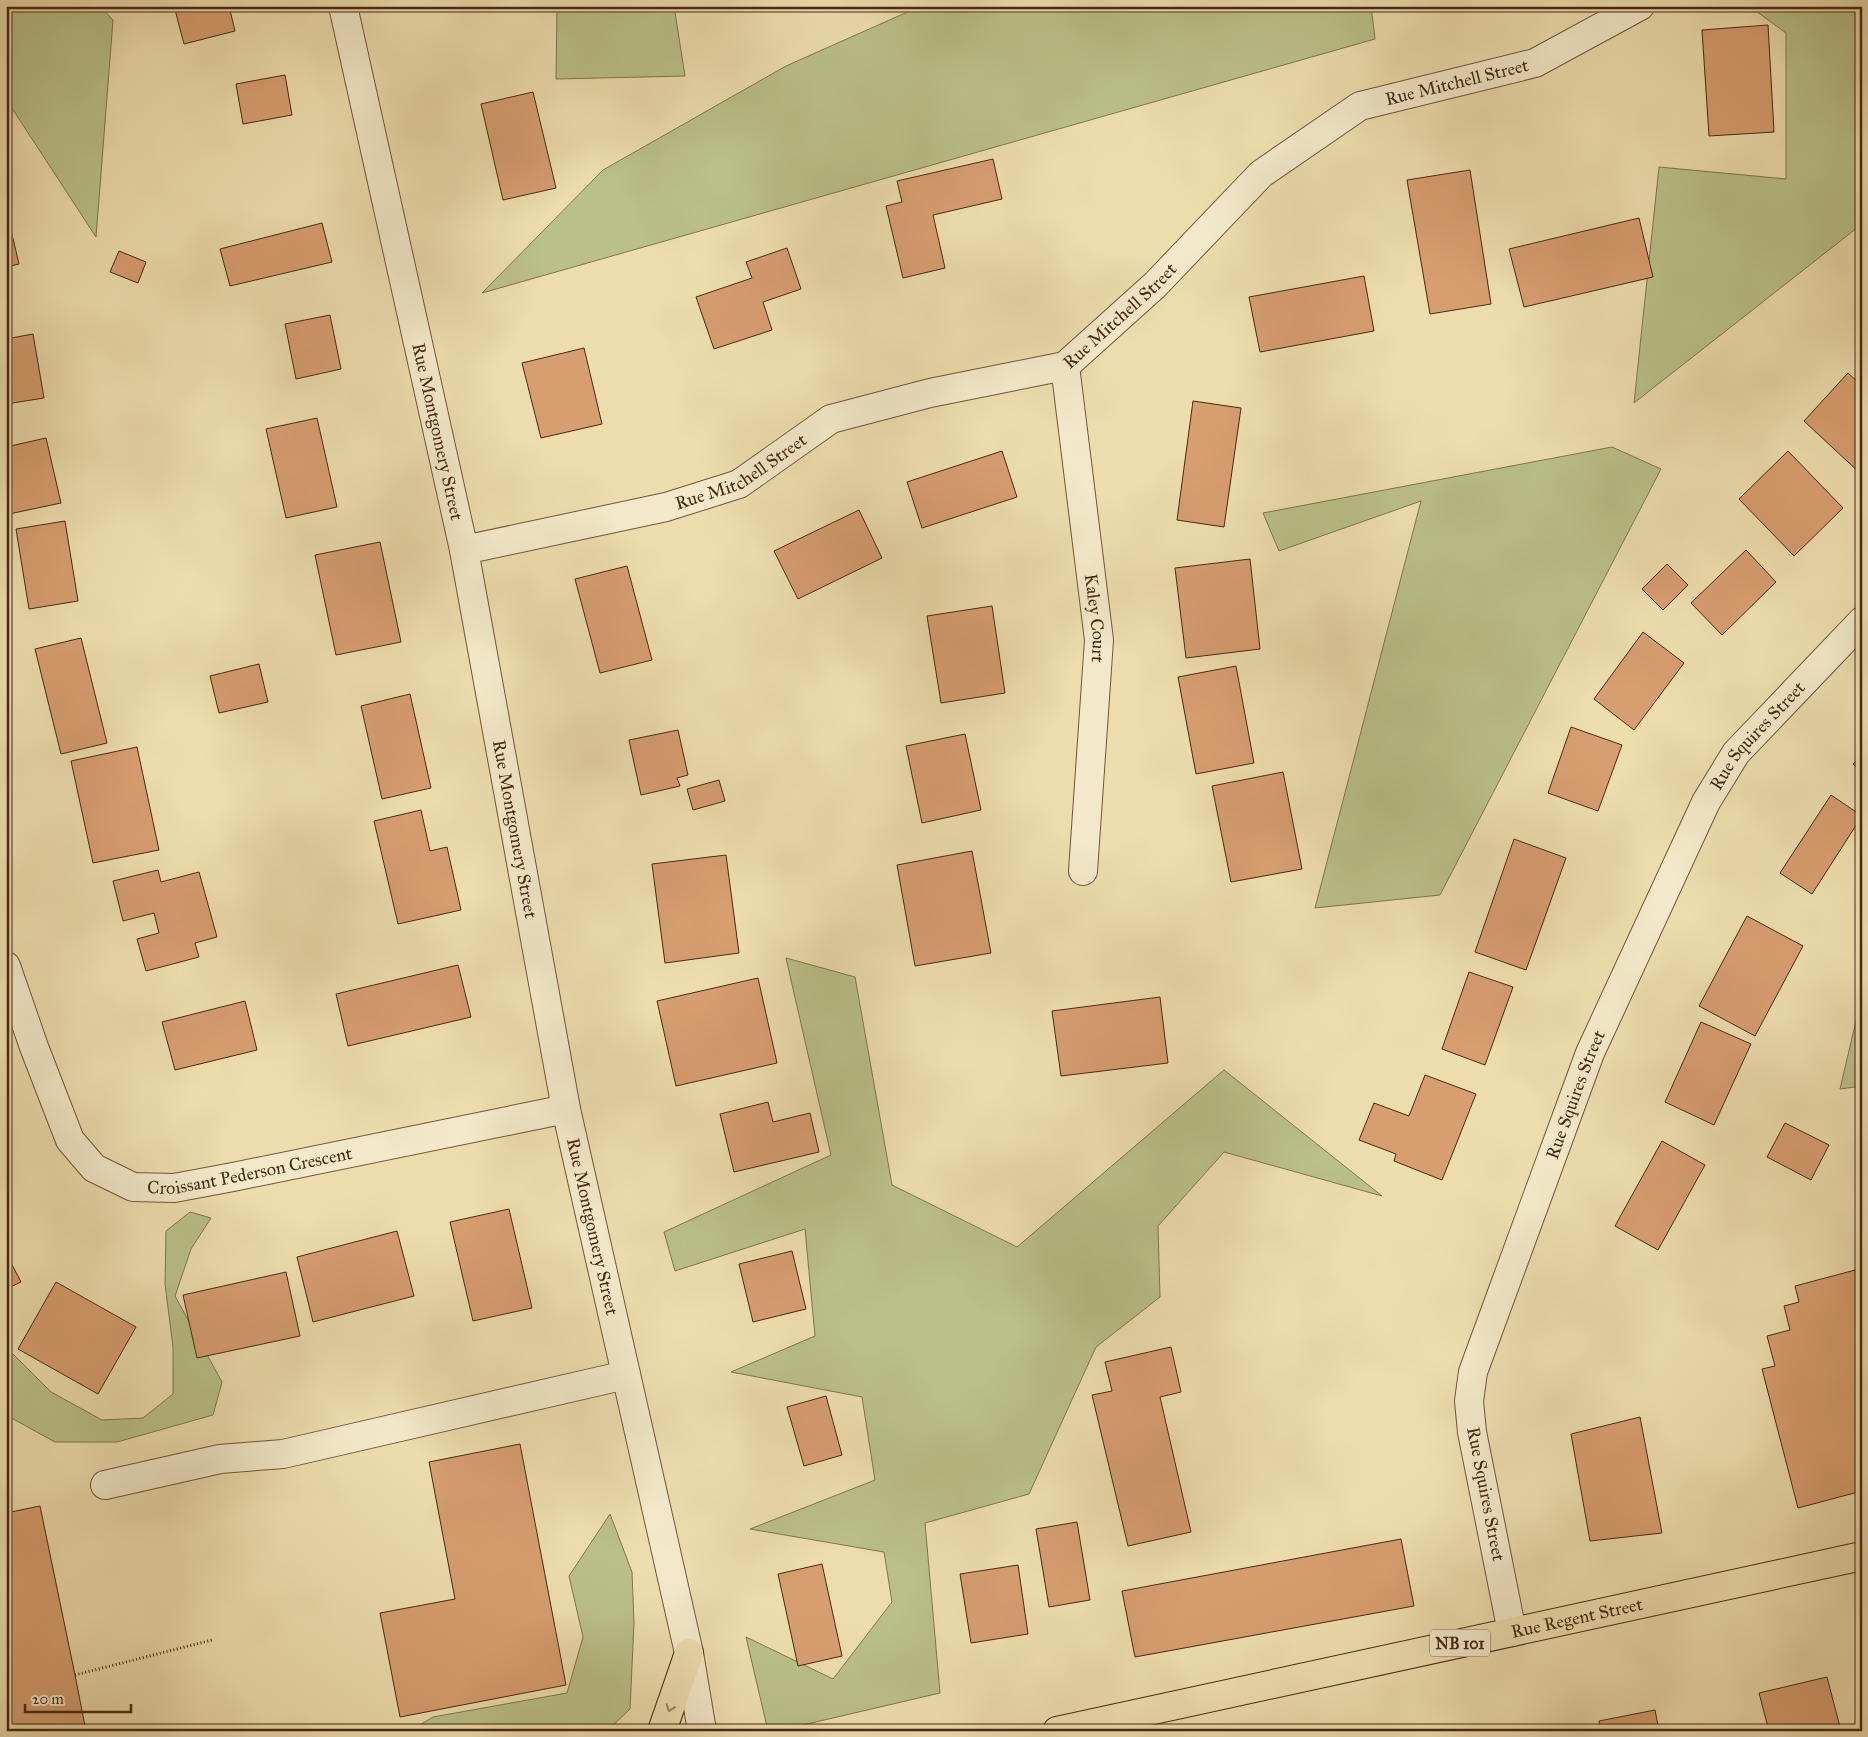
<svg xmlns="http://www.w3.org/2000/svg" width="1868" height="1737" font-family="'IM FELL Great Primer',serif">
<rect width="100%" height="100%" fill="#edddad"/>
<filter id="stains"><feTurbulence type="fractalNoise" baseFrequency=".004" numOctaves="4"/><feColorMatrix values="0 0 0 0 .2 0 0 0 0 .09 0 0 0 0 .02 0 0 0 .5 -.17"/></filter>
<radialGradient id="worn" r=".72"><stop offset=".6" stop-color="#630" stop-opacity="0"/><stop offset="1" stop-color="#630" stop-opacity=".3"/></radialGradient>
<g fill="#bac088" stroke="#81744e">
<polygon points="6,6 100,6 113,20 96,237 6,99"/>
<polygon points="557,6 674,6 685,76 556,79"/>
<polygon points="921,6 1371,6 1375,39 482,293 603,170 786,66"/>
<polygon points="1749,6 1862,6 1862,224 1634,403 1659,167 1786,179 1786,33"/>
<polygon points="1612,447 1661,469 1440,895 1315,908 1421,501 1279,551 1263,513"/>
<polygon points="786,958 855,977 892,1185 1017,1247 1224,1070 1382,1196 1224,1152 1158,1226 1160,1297 1096,1347 1029,1494 925,1523 940,1693 777,1731 768,1731 746,1637 833,1679 892,1602 884,1552 750,1529 875,1480 862,1397 731,1372 815,1336 805,1229 675,1271 664,1232 831,1155"/>
<polygon points="1862,995 1862,1086 1840,1089"/>
<polygon points="190,1212 211,1218 191,1249 175,1296 222,1382 213,1415 117,1442 55,1442 6,1415 6,1347 51,1392 102,1420 143,1418 173,1394 173,1347 165,1284 166,1231"/>
<polygon points="610,1514 632,1572 634,1623 630,1709 607,1731 410,1731 433,1717 567,1693 583,1637 569,1576"/>
</g>
<g fill="#d79e70" stroke="#482815">
<polygon points="174,6 229,6 235,31 184,44"/>
<polygon points="462,6 490,6 463,12"/>
<polygon points="1768,25 1774,132 1709,136 1702,30"/>
<polygon points="285,75 292,115 243,124 236,84"/>
<polygon points="533,92 556,188 503,200 481,104"/>
<polygon points="993,159 1002,199 933,215 945,268 903,278 886,206 902,202 897,181"/>
<polygon points="1470,170 1491,304 1430,314 1407,180"/>
<polygon points="6,209 19,264 6,267"/>
<polygon points="1639,218 1653,277 1524,307 1509,249"/>
<polygon points="322,223 332,262 230,286 220,249"/>
<polygon points="787,248 801,289 763,302 772,330 714,349 696,297 752,278 746,262"/>
<polygon points="119,251 146,262 138,283 110,272"/>
<polygon points="1364,276 1374,331 1260,352 1249,297"/>
<polygon points="330,315 341,369 296,379 285,324"/>
<polygon points="33,334 44,398 6,404 6,339"/>
<polygon points="584,348 602,424 541,438 522,363"/>
<polygon points="1848,373 1862,386 1862,475 1804,421"/>
<polygon points="1193,401 1241,408 1224,527 1177,520"/>
<polygon points="317,418 337,507 286,518 266,429"/>
<polygon points="46,438 61,503 9,514 6,504 6,447"/>
<polygon points="1002,451 1017,497 922,528 907,482"/>
<polygon points="1788,451 1843,508 1794,556 1739,499"/>
<polygon points="859,510 882,558 798,599 774,551"/>
<polygon points="65,521 78,601 29,609 16,529"/>
<polygon points="380,542 401,642 336,655 315,555"/>
<polygon points="1746,550 1776,582 1722,635 1691,603"/>
<polygon points="1250,559 1260,649 1186,658 1175,568"/>
<polygon points="1667,564 1688,585 1663,610 1642,589"/>
<polygon points="627,566 652,660 600,673 575,579"/>
<polygon points="992,606 1005,693 941,703 927,616"/>
<polygon points="1643,632 1684,663 1634,730 1594,699"/>
<polygon points="81,638 107,743 61,754 35,649"/>
<polygon points="259,664 268,702 219,713 210,676"/>
<polygon points="1236,666 1254,763 1196,774 1178,677"/>
<polygon points="410,694 431,788 382,799 361,706"/>
<polygon points="1571,727 1622,745 1598,811 1548,793"/>
<polygon points="678,730 688,775 677,778 680,786 641,795 629,740"/>
<polygon points="965,734 981,810 922,823 906,746"/>
<polygon points="137,747 159,850 93,863 71,761"/>
<polygon points="1862,755 1862,772 1853,764"/>
<polygon points="1283,772 1302,869 1231,882 1212,786"/>
<polygon points="719,780 725,801 693,810 687,789"/>
<polygon points="1831,795 1862,816 1812,894 1780,873"/>
<polygon points="421,810 430,851 447,847 461,910 398,924 374,821"/>
<polygon points="1514,839 1566,858 1526,970 1475,952"/>
<polygon points="972,851 991,953 915,966 897,865"/>
<polygon points="726,855 739,953 665,963 652,864"/>
<polygon points="158,870 161,882 199,872 217,937 195,943 199,957 146,971 137,939 159,933 154,913 123,921 113,881"/>
<polygon points="1747,916 1803,946 1755,1036 1699,1006"/>
<polygon points="458,965 471,1017 348,1046 336,994"/>
<polygon points="1469,972 1513,987 1485,1065 1442,1049"/>
<polygon points="758,978 777,1063 676,1086 657,1001"/>
<polygon points="1160,997 1168,1063 1061,1076 1052,1011"/>
<polygon points="245,1001 257,1050 175,1070 162,1022"/>
<polygon points="1701,1022 1751,1044 1714,1125 1665,1102"/>
<polygon points="1425,1075 1476,1094 1442,1180 1394,1161 1396,1154 1359,1140 1374,1103 1409,1116"/>
<polygon points="768,1102 773,1122 810,1113 819,1152 734,1172 720,1114"/>
<polygon points="1785,1123 1829,1145 1811,1180 1767,1157"/>
<polygon points="1662,1141 1705,1165 1658,1250 1615,1226"/>
<polygon points="509,1209 532,1308 473,1321 450,1222"/>
<polygon points="397,1231 414,1296 313,1322 297,1257"/>
<polygon points="792,1251 806,1309 753,1322 739,1264"/>
<polygon points="6,1253 21,1282 6,1289"/>
<polygon points="1859,1269 1862,1279 1862,1491 1798,1508 1762,1369 1775,1366 1767,1336 1790,1330 1784,1306 1799,1302 1795,1286"/>
<polygon points="286,1272 300,1336 197,1358 183,1295"/>
<polygon points="56,1282 136,1327 98,1394 18,1349"/>
<polygon points="1171,1347 1181,1392 1160,1397 1191,1532 1128,1546 1092,1395 1112,1391 1105,1362"/>
<polygon points="826,1396 842,1455 804,1466 787,1407"/>
<polygon points="1640,1417 1662,1533 1590,1541 1571,1434"/>
<polygon points="520,1444 566,1685 400,1717 380,1613 455,1599 429,1462"/>
<polygon points="40,1506 75,1675 86,1731 6,1731 6,1513"/>
<polygon points="1077,1522 1090,1600 1049,1607 1036,1529"/>
<polygon points="1401,1539 1414,1606 1135,1657 1122,1591"/>
<polygon points="822,1564 842,1656 798,1666 778,1574"/>
<polygon points="1018,1565 1028,1634 971,1643 960,1574"/>
<polygon points="1827,1677 1841,1731 1769,1731 1759,1693"/>
<polygon points="1655,1710 1659,1731 1601,1731 1599,1721"/>
</g>
<g fill="none" stroke-linecap="round" stroke-linejoin="round">
<g stroke="#71553b" stroke-width="30">
<g id="minor">
<path id="s1" d="M343 6 464 550 566 1109 689 1653 702 1731"/>
<path id="s2" d="M1065 366 1099 640 1083 871"/>
<path id="s3" d="M464 550 666 507 739 484 831 419 930 393 1065 366 1155 285 1261 174 1360 106 1535 63 1640 6"/>
<path id="s4" d="M6 966 34 1047 70 1140 94 1168 133 1187 174 1188 233 1177 566 1109"/>
<polyline points="105,1485 220,1459 283,1454 626,1375"/>
<path id="s5" d="M1512 1632 1472 1432 1469 1401 1473 1372 1590 1053 1706 802 1736 753 1862 621"/>
</g>
</g>
<g stroke="#482815" stroke-width="30">
<g id="major">
<polyline points="662,1731 689,1653"/>
<path id="s6" d="M1057 1731 1862 1556"/>
</g>
</g>
<polyline stroke="#482815" stroke-width="3" stroke-dasharray="1 2.5" stroke-linecap="butt" points="75,1675 212,1640"/>
<use href="#minor" stroke="#f3e9ca" stroke-width="28"/>
<use href="#major" stroke="#edddad" stroke-width="28"/>
</g>
<defs><path id="oneway-chevron" d="M-2-3.5L2.5 0L-2 3.5" fill="none" stroke-width="1.6" stroke-linecap="round" stroke-linejoin="round" transform="scale(1.25)"/></defs>
<use stroke="#9a8261" href="#oneway-chevron" transform="translate(670 1708) rotate(109)"/>
<g text-anchor="middle" stroke-width="5" stroke-linejoin="round" paint-order="stroke">
<rect fill="#f3e9ca" stroke="#7b624b" stroke-width="1" x="1430" y="1629.5" width="60" height="27" rx="4"/>
<g font-size="16" font-weight="bold" fill="#482815">
<text x="1460" y="1649">NB 101</text>
</g>
<g font-size="18" fill="#482815" stroke="#f3e9ca">
<text dy="6" stroke="none"><textPath href="#s3" startOffset="1130">Rue Mitchell Street</textPath></text>
<text dy="6" stroke="none"><textPath href="#s3" startOffset="710">Rue Mitchell Street</textPath></text>
<text dy="6" stroke="none"><textPath href="#s1" startOffset="436">Rue Montgomery Street</textPath></text>
<text dy="6" stroke="none"><textPath href="#s3" startOffset="290">Rue Mitchell Street</textPath></text>
<text dy="6" stroke="none"><textPath href="#s2" startOffset="254">Kaley Court</textPath></text>
<text dy="6" stroke="none"><textPath href="#s5" startOffset="965">Rue Squires Street</textPath></text>
<text dy="6" stroke="none"><textPath href="#s1" startOffset="841">Rue Montgomery Street</textPath></text>
<text dy="6" stroke="none"><textPath href="#s5" startOffset="560">Rue Squires Street</textPath></text>
<text dy="6" stroke="none"><textPath href="#s4" startOffset="384">Croissant Pederson Crescent</textPath></text>
<text dy="6" stroke="none"><textPath href="#s1" startOffset="1246">Rue Montgomery Street</textPath></text>
<text transform="translate(1486 1494) rotate(79)" y="6">Rue Squires Street</text>
<text dy="6" stroke="none"><textPath href="#s6" startOffset="532">Rue Regent Street</textPath></text>
</g>
</g>
<rect width="1868" height="1737" fill="none" stroke="#edddad" stroke-width="25"/>
<rect x="8" y="8" width="1853" height="1722" fill="none" stroke="#482815" stroke-width="2.5"/>
<rect x="12" y="12" width="1843" height="1712" fill="none" stroke="#482815"/>
<path d="M25 1704v8h106v-8" fill="none" stroke="#482815" stroke-width="2.5"/>
<text x="32" y="1704" font-size="15" fill="#482815" stroke="#f3e9ca" stroke-width="4" paint-order="stroke">20 m</text>
<rect width="100%" height="100%" filter="url(#stains)"/>
<rect width="100%" height="100%" fill="url(#worn)"/>
</svg>
